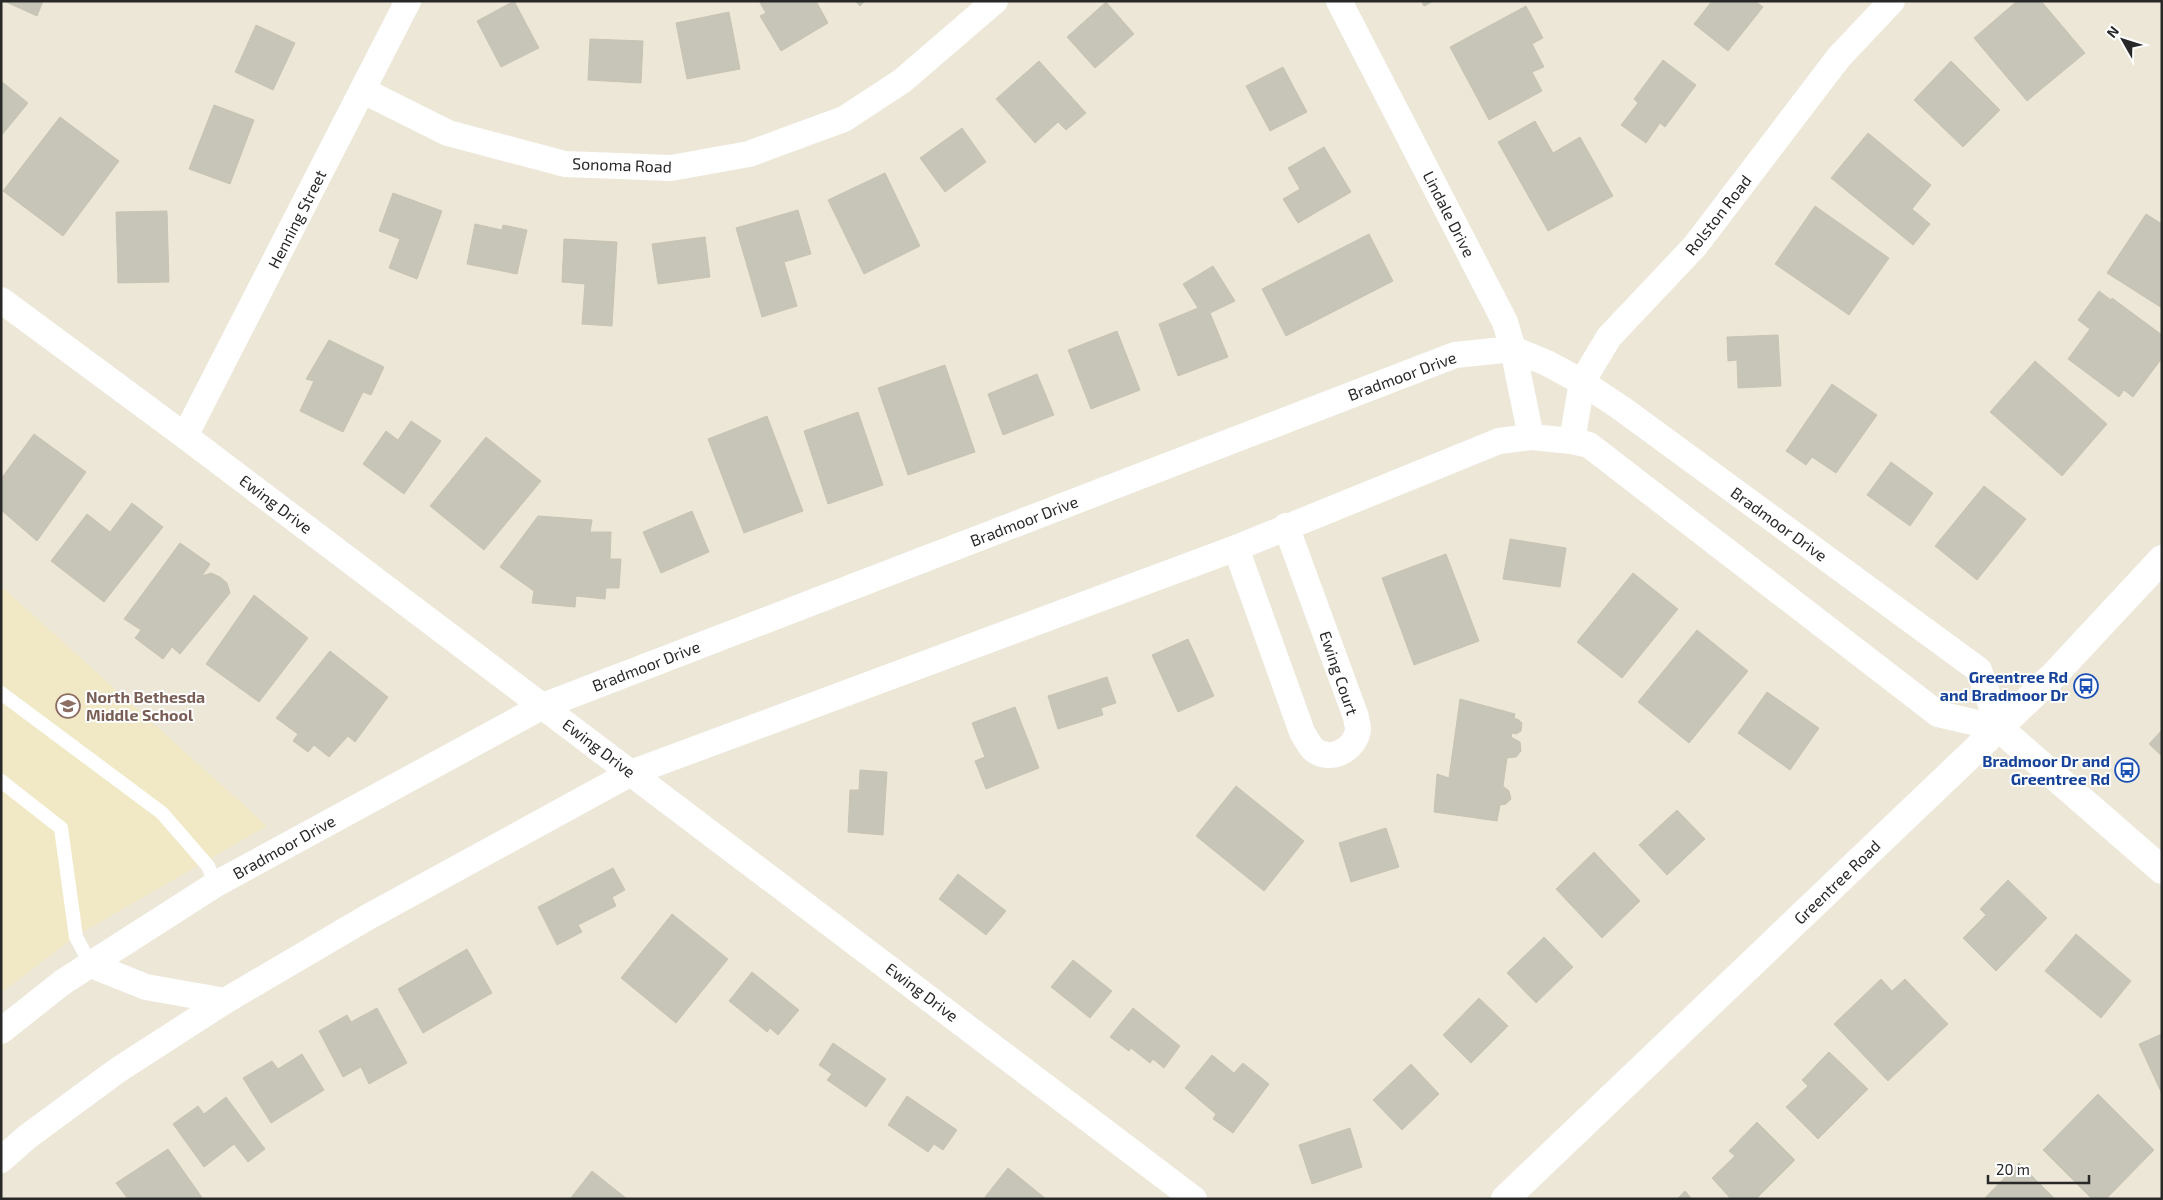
<svg xmlns="http://www.w3.org/2000/svg" width="2163" height="1200" font-family="'Exo 2',sans-serif">
<rect width="100%" height="100%" fill="#ede7d8"/>
<polygon fill="#f1e9c5" points="1,586 267,826 76,936 1,993"/>
<g fill="#c7c4b8" stroke="#c8c4b2">
<polygon points="4,1 43,1 37,16"/>
<polygon points="514,1 539,48 501,67 477,21"/>
<polygon points="759,1 816,1 828,23 781,51 760,16 766,13"/>
<polygon points="855,1 865,1 860,6"/>
<polygon points="1421,1 1434,1 1424,6"/>
<polygon points="1712,1 1755,1 1763,7 1728,51 1694,24"/>
<polygon points="2017,1 2041,1 2085,53 2027,101 1974,38"/>
<polygon points="1106,2 1134,34 1095,68 1067,37"/>
<polygon points="1526,6 1543,38 1532,44 1544,67 1532,72 1542,91 1489,120 1450,47"/>
<polygon points="729,12 740,69 687,79 676,23"/>
<polygon points="256,25 295,43 273,90 235,72"/>
<polygon points="590,39 643,41 641,83 588,80"/>
<polygon points="1663,60 1696,85 1665,127 1660,123 1646,143 1621,125 1638,103 1634,99"/>
<polygon points="1039,61 1086,113 1066,130 1058,122 1035,143 996,99"/>
<polygon points="1951,61 2000,110 1963,147 1914,100"/>
<polygon points="1283,67 1307,112 1270,131 1246,86"/>
<polygon points="1,81 28,103 1,136"/>
<polygon points="214,105 254,120 230,184 189,169"/>
<polygon points="60,117 119,161 63,236 3,191"/>
<polygon points="1535,121 1553,153 1580,137 1613,196 1548,231 1498,142"/>
<polygon points="962,128 986,162 945,192 920,158"/>
<polygon points="1868,133 1931,185 1912,209 1930,224 1913,245 1831,178"/>
<polygon points="1324,147 1351,192 1298,223 1283,199 1300,189 1288,168"/>
<polygon points="885,173 920,246 864,274 828,200"/>
<polygon points="393,193 442,211 417,279 389,268 400,239 379,231"/>
<polygon points="1815,206 1889,258 1849,315 1775,264"/>
<polygon points="798,210 811,254 784,262 797,306 762,317 736,228"/>
<polygon points="167,211 169,282 118,283 116,212"/>
<polygon points="2146,214 2162,224 2162,308 2107,273"/>
<polygon points="475,224 502,230 503,225 527,230 517,274 467,264"/>
<polygon points="1369,234 1393,281 1286,336 1262,289"/>
<polygon points="705,237 710,277 658,284 652,244"/>
<polygon points="564,239 617,242 612,326 582,324 585,284 562,282"/>
<polygon points="1213,266 1235,301 1210,313 1228,357 1178,376 1159,324 1198,308 1183,284"/>
<polygon points="2099,291 2111,300 2112,298 2162,335 2162,358 2133,397 2124,390 2119,397 2068,359 2090,329 2078,320"/>
<polygon points="1117,331 1140,390 1091,409 1068,350"/>
<polygon points="1778,335 1781,386 1738,388 1737,360 1728,361 1727,337"/>
<polygon points="329,340 384,367 371,395 363,392 343,432 300,411 314,381 306,379"/>
<polygon points="2035,361 2107,424 2062,476 1990,412"/>
<polygon points="945,365 975,452 908,475 878,388"/>
<polygon points="1037,374 1054,415 1003,435 988,394"/>
<polygon points="1832,384 1877,415 1836,473 1812,457 1806,465 1786,451"/>
<polygon points="858,412 883,485 828,504 804,431"/>
<polygon points="767,416 803,511 744,533 708,439"/>
<polygon points="411,421 441,441 404,494 363,464 386,431 398,440"/>
<polygon points="34,434 86,472 37,541 1,510 1,479"/>
<polygon points="486,437 541,481 484,550 430,506"/>
<polygon points="1891,462 1933,493 1910,526 1867,495"/>
<polygon points="1984,486 2026,519 1977,580 1935,546"/>
<polygon points="132,503 163,527 104,602 51,561 87,514 110,532"/>
<polygon points="692,511 709,552 661,573 643,532"/>
<polygon points="538,516 592,520 590,532 611,532 610,559 621,559 619,588 606,588 605,599 576,596 575,607 532,603 534,591 500,567"/>
<polygon points="1510,539 1566,548 1560,587 1503,579"/>
<polygon points="180,543 210,564 202,576 211,573 220,577 227,583 230,593 180,654 172,647 163,659 135,638 141,630 124,619"/>
<polygon points="1446,554 1479,641 1414,665 1382,578"/>
<polygon points="1633,573 1678,609 1622,678 1577,642"/>
<polygon points="254,595 308,638 259,702 206,664"/>
<polygon points="1697,630 1748,671 1689,743 1638,702"/>
<polygon points="1188,639 1214,696 1178,712 1152,655"/>
<polygon points="330,651 388,697 355,742 348,736 329,757 314,745 308,752 293,741 298,734 276,718"/>
<polygon points="1107,677 1116,703 1101,708 1103,715 1058,729 1048,696"/>
<polygon points="1767,692 1819,728 1790,770 1738,733"/>
<polygon points="1460,699 1515,714 1514,718 1519,720 1522,723 1521,731 1516,734 1512,733 1511,737 1520,742 1521,751 1516,757 1507,758 1503,786 1509,791 1511,799 1506,804 1500,805 1497,821 1434,812 1437,774 1449,778"/>
<polygon points="1015,707 1039,768 986,789 975,761 985,757 972,723"/>
<polygon points="2162,730 2162,756 2149,744"/>
<polygon points="860,770 887,772 883,835 848,832 850,790 859,790"/>
<polygon points="1236,786 1304,841 1264,891 1196,836"/>
<polygon points="1677,810 1705,839 1667,875 1639,845"/>
<polygon points="1386,828 1399,867 1351,882 1339,843"/>
<polygon points="1594,852 1640,901 1602,938 1556,889"/>
<polygon points="613,868 625,890 612,897 616,906 578,925 582,932 557,945 538,907"/>
<polygon points="958,874 1006,911 986,935 939,899"/>
<polygon points="2008,880 2047,918 1996,971 1963,938 1986,915 1980,909"/>
<polygon points="672,914 728,959 676,1023 621,978"/>
<polygon points="2076,934 2131,981 2101,1018 2045,971"/>
<polygon points="1544,937 1573,967 1536,1003 1507,973"/>
<polygon points="467,949 492,993 423,1033 398,989"/>
<polygon points="1073,960 1112,991 1090,1018 1051,987"/>
<polygon points="752,972 799,1010 778,1035 770,1028 767,1032 729,1001"/>
<polygon points="1881,979 1892,991 1905,979 1948,1024 1888,1081 1834,1024"/>
<polygon points="1479,998 1508,1026 1471,1063 1443,1035"/>
<polygon points="377,1008 407,1063 369,1084 361,1067 343,1077 319,1031 347,1015 351,1022"/>
<polygon points="1133,1008 1180,1046 1164,1068 1153,1059 1150,1063 1131,1048 1129,1051 1110,1037"/>
<polygon points="2162,1034 2162,1094 2139,1044"/>
<polygon points="833,1043 886,1079 866,1107 827,1080 832,1074 819,1065"/>
<polygon points="1829,1052 1868,1089 1818,1139 1786,1107 1808,1086 1802,1080"/>
<polygon points="302,1054 324,1090 271,1123 243,1078 272,1061 278,1069"/>
<polygon points="1212,1055 1234,1073 1243,1063 1269,1084 1233,1133 1213,1119 1216,1114 1185,1088"/>
<polygon points="1411,1064 1439,1094 1402,1130 1373,1100"/>
<polygon points="2098,1094 2154,1150 2106,1199 2092,1199 2043,1150"/>
<polygon points="907,1096 957,1130 943,1150 934,1144 928,1152 888,1125"/>
<polygon points="226,1097 265,1149 248,1162 234,1144 204,1167 173,1124 198,1106 204,1114"/>
<polygon points="1757,1122 1795,1160 1756,1199 1731,1199 1712,1178 1735,1156 1729,1151"/>
<polygon points="1350,1128 1362,1167 1312,1184 1299,1145"/>
<polygon points="168,1149 203,1199 128,1199 116,1183"/>
<polygon points="2019,1163 2055,1199 1984,1199"/>
<polygon points="1008,1168 1046,1199 987,1199 985,1197"/>
<polygon points="592,1171 627,1199 570,1199"/>
<polygon points="1685,1191 1692,1199 1677,1199"/>
</g>
<g fill="none" stroke-linecap="round" stroke-linejoin="round">
<g stroke="#fff" stroke-width="14">
<polyline points="1,693 162,813 208,866 216,884"/>
<polyline points="1,781 61,828 76,937 91,965"/>
</g>
<g stroke="#fff" stroke-width="26">
<polyline points="1339,1 1505,322 1513,349 1531,437"/>
<polyline points="364,91 448,133 565,164 671,168 749,154 844,119 902,81 995,1"/>
<polyline points="1,300 185,436 1194,1199"/>
<polyline points="185,436 408,1"/>
<polyline points="1572,441 1582,382 1609,337 1695,246 1839,57 1892,1"/>
<path d="M1236 548 1302 732C1305 737 1309 745 1313 749 1330 764 1356 749 1358 729 1358 725 1356 720 1356 717L1286 526"/>
<polyline points="91,965 146,987 225,1001"/>
<polyline points="1,1031 63,982 216,884 543,706 1455,355 1513,349 1547,363 1582,382 1621,408 1979,670 1999,728"/>
<polyline points="1,1160 27,1137 118,1070 225,1001 368,917 631,773 1236,548 1499,441 1531,437 1572,441 1589,445 1938,714 1999,728"/>
</g>
<g stroke="#fff" stroke-width="28">
<polyline points="1999,728 2162,870"/>
<polyline points="1505,1199 2053,676 2162,559"/>
</g>
</g>
<defs>
<g id="bus-ring" transform="scale(1.25)"><circle r="9.5" fill="#fff" stroke="#1a4fb4" stroke-width="1.5"/><path d="M-5-6H5V4H4V6H2V4H-2V6H-4V4H-5ZM-3.5-4V0h7V-4ZM-3.5 1.2v1.5H-2V1.2ZM2 1.2v1.5H3.5V1.2Z" fill="#1a4fb4"/></g>
<g id="school-ring" transform="scale(1.25)"><circle r="9.5" fill="#fff" stroke="#8d6e63" stroke-width="1.5"/><path d="M0-5L7-2L0 1L-7-2ZM-4 1L0 2.5L4 1V4Q0 6-4 4Z" fill="#8d6e63"/></g>
</defs>
<g fill-rule="evenodd">
<use href="#bus-ring" x="2086" y="686"/>
<use href="#school-ring" x="68" y="706"/>
<use href="#bus-ring" x="2127" y="770"/>
</g>
<g text-anchor="middle" stroke-width="4" stroke-linejoin="round" paint-order="stroke">
<g font-size="16" fill="#282828" stroke="#fff">
<text transform="translate(622 165) rotate(2)" y="6">Sonoma Road</text>
<text transform="translate(1449 214) rotate(63)" y="6">Lindale Drive</text>
<text transform="translate(1718 215) rotate(-52)" y="6">Rolston Road</text>
<text transform="translate(297 219) rotate(-63)" y="6">Henning Street</text>
<text transform="translate(1402 376) rotate(-20)" y="6">Bradmoor Drive</text>
<text transform="translate(276 504) rotate(37)" y="6">Ewing Drive</text>
<text transform="translate(1024 521) rotate(-21)" y="6">Bradmoor Drive</text>
<text transform="translate(1779 524) rotate(36)" y="6">Bradmoor Drive</text>
<text transform="translate(646 666) rotate(-21)" y="6">Bradmoor Drive</text>
<text transform="translate(1339 673) rotate(71)" y="6">Ewing Court</text>
<text transform="translate(599 748) rotate(37)" y="6">Ewing Drive</text>
<text transform="translate(284 847) rotate(-29)" y="6">Bradmoor Drive</text>
<text transform="translate(1837 882) rotate(-44)" y="6">Greentree Road</text>
<text transform="translate(922 992) rotate(37)" y="6">Ewing Drive</text>
</g>
<g font-size="16" font-weight="bold" fill="#164399" stroke="#fff" text-anchor="end">
<text x="2068" y="683">Greentree Rd<tspan x="2068" dy="18">and Bradmoor Dr</tspan></text>
<text x="2110" y="767">Bradmoor Dr and<tspan x="2110" dy="18">Greentree Rd</tspan></text>
</g>
<g font-size="16" font-weight="bold" fill="#785e54" stroke="#fff" text-anchor="start">
<text x="86" y="703">North Bethesda<tspan x="86" dy="18">Middle School</tspan></text>
</g>
</g>
<rect width="2163" height="1200" fill="none" stroke="#282828" stroke-width="5"/>
<g transform="translate(2123 40) rotate(309)" stroke="#ffffff" stroke-width="4" paint-order="stroke">
<path d="M0-4L9 19L0 12L-9 19Z" fill="#282828"/>
<text y="-8" font-size="14" font-weight="bold" text-anchor="middle" fill="#282828">N</text>
</g>
<path d="M1988 1175v8h101v-8" fill="none" stroke="#282828" stroke-width="2.5"/>
<text x="1996" y="1175" font-size="15" fill="#282828" stroke="#ffffff" stroke-width="4" paint-order="stroke">20 m</text>
</svg>
